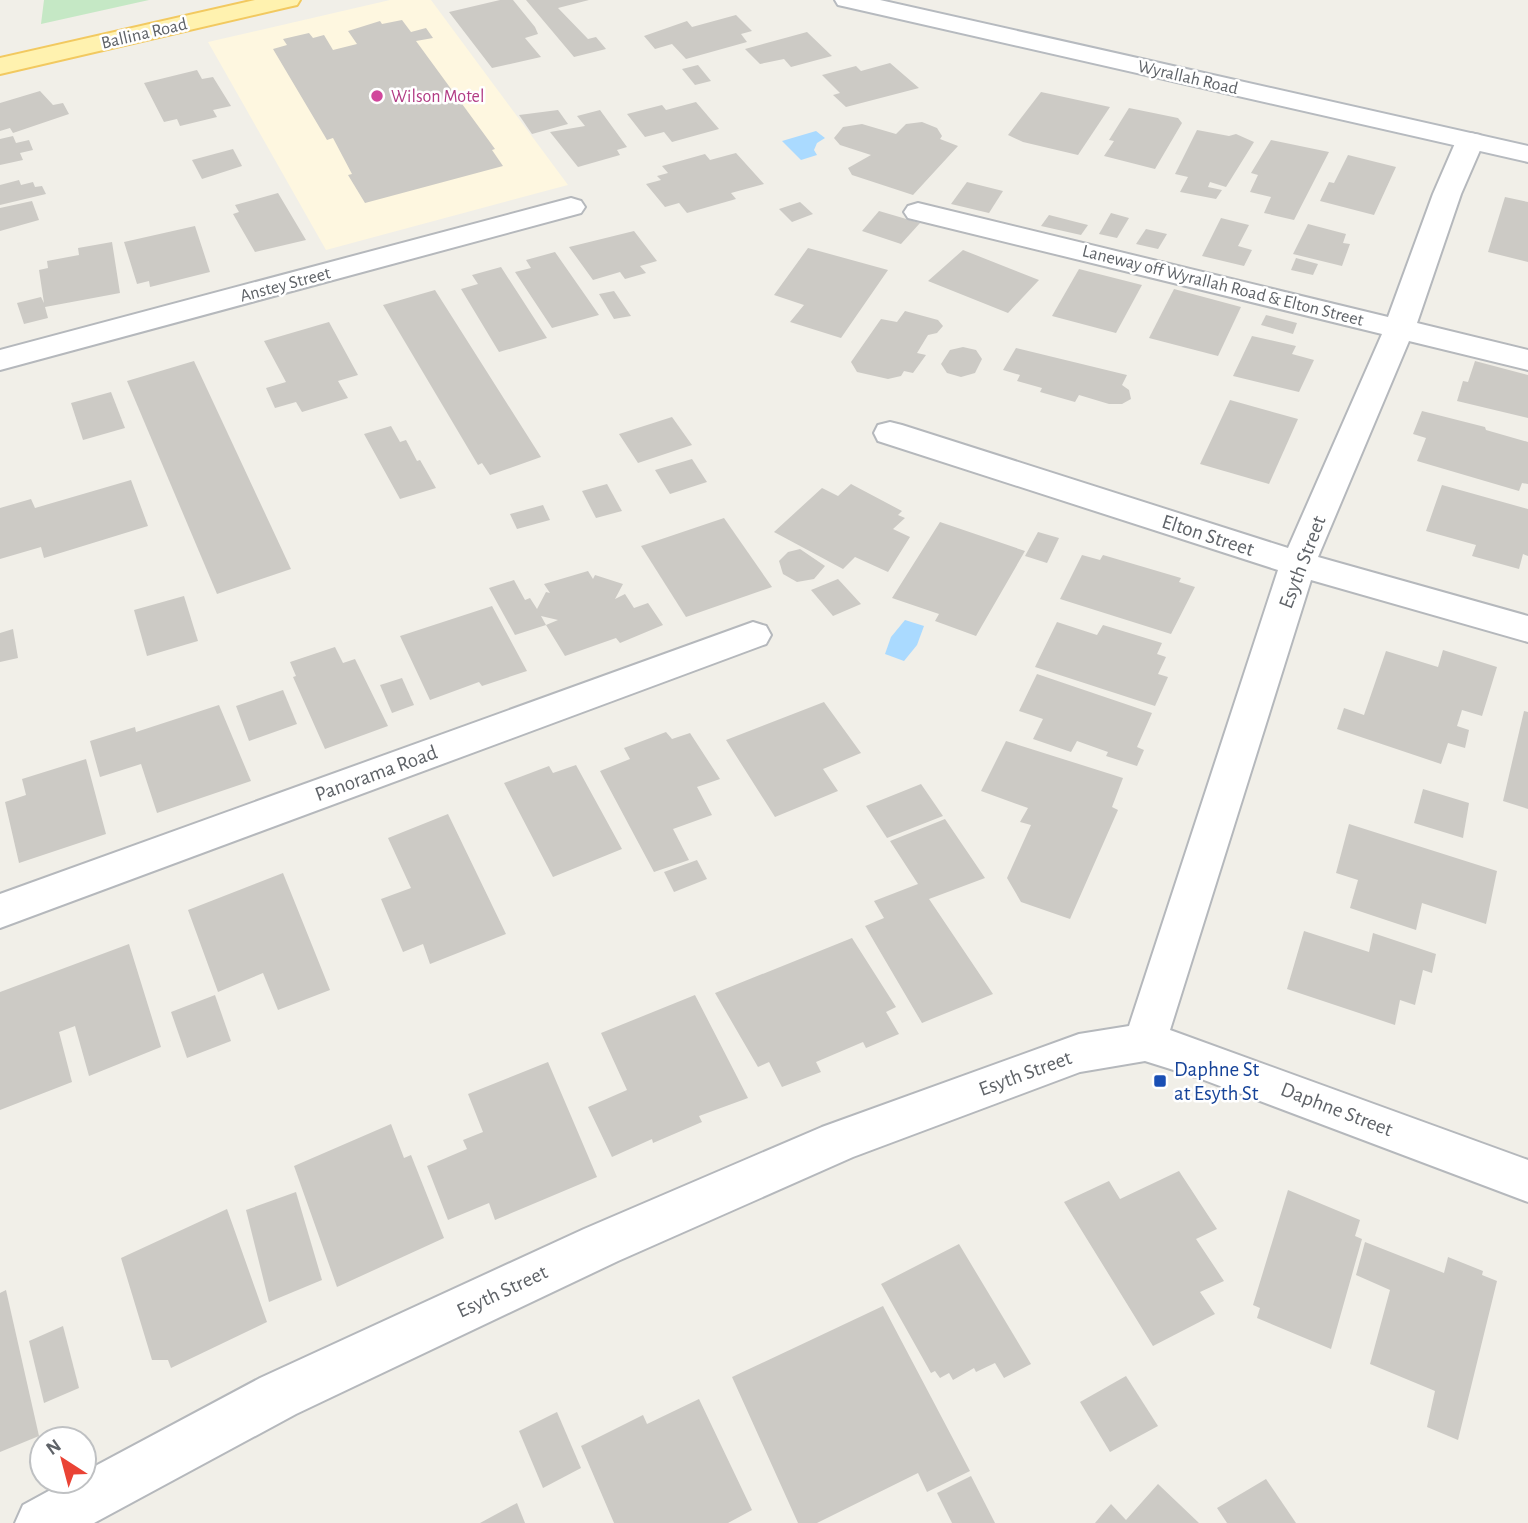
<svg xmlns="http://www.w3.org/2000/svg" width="1528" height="1523" font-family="'Alegreya Sans',sans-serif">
<rect width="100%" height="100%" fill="#f1efe8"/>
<polygon fill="#fef7e0" points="390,0 431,0 568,185 326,250 208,42"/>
<polygon fill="#c5e8c5" points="44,0 149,0 41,24"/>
<g fill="#aadaff">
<polygon points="816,131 825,138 817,143 814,150 817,155 801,160 782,141"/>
<polygon points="905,620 924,626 917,645 904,661 885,654 891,637"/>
</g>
<g fill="#cccac5">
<polygon points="500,0 513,0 535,27 538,34 525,38 541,57 492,68 449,12"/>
<polygon points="526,0 589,0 558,8 588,39 596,37 606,49 574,57"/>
<polygon points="736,15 752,31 741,34 747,42 686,59 672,44 655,49 644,36 687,21 692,27"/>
<polygon points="402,20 411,32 426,28 433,38 416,41 495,149 492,150 503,166 365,203 348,175 352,174 333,138 327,140 273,49 287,45 283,39 309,33 313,38 324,35 333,50 357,44 348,31 380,21 382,24"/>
<polygon points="807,32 832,56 791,67 784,59 760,64 745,49"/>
<polygon points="890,63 919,88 846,107 833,95 840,93 822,75 856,66 861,71"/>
<polygon points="698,65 711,81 695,85 682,69"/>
<polygon points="197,70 202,79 213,77 231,106 213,110 217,117 180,126 177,119 164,122 144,83"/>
<polygon points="40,91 53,105 63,103 69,114 13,133 10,128 0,131 0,103"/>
<polygon points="1041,92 1110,107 1078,155 1023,142 1008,135"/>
<polygon points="696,102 719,129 672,142 664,132 645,137 627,114 662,105 666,110"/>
<polygon points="1129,108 1178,118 1182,123 1155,169 1104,156 1114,141 1109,140"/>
<polygon points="558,110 568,124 532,134 519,115"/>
<polygon points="600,110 627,147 617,150 620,155 578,167 550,132 585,126 577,116"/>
<polygon points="922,122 937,128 942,136 940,139 958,146 913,195 852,175 848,168 871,155 840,145 834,138 843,127 862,124 896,134 906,124"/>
<polygon points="1197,130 1229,136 1236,134 1254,142 1226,187 1210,182 1208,187 1222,190 1216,199 1180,192 1188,177 1175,174"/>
<polygon points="13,136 16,143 29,140 33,150 20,153 23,160 0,165 0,139"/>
<polygon points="1271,140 1329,152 1294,220 1264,213 1271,197 1250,192 1258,175 1251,173"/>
<polygon points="233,149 242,166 202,179 192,160"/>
<polygon points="736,153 764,184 731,193 736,199 687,213 679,203 665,207 646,184 661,180 657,176 668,173 662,166 705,154 710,160"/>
<polygon points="1348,155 1396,167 1374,215 1320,201 1329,182 1334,183"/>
<polygon points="19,180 21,185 33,182 35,187 42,186 46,194 0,205 0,185"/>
<polygon points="967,182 1003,191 989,213 951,204"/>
<polygon points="278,193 306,240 255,252 233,214 239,212 235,205"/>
<polygon points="1505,197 1528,202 1528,262 1488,252"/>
<polygon points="32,201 39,220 0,231 0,208"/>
<polygon points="800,202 813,214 792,222 779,209"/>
<polygon points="879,211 920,223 901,244 862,231"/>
<polygon points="1111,213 1129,218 1117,238 1099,234"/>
<polygon points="1049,215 1088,225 1081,235 1041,226"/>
<polygon points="1221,218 1249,225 1238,246 1252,250 1244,266 1202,256"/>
<polygon points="1308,224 1346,234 1343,243 1350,244 1342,266 1293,254"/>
<polygon points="195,226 210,272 150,287 149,281 137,284 124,242"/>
<polygon points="1146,229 1167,234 1158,249 1136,244"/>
<polygon points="634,231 657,261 640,266 646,273 625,279 620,272 593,280 569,247"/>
<polygon points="112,242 120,293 45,307 48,318 24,324 17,303 41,297 44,303 39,270 48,268 47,261 79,255 78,248"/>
<polygon points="808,248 888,270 841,338 790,322 804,305 774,295"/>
<polygon points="963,250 1039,280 1008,313 928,281"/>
<polygon points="555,252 599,315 552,328 515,272 531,268 526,260"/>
<polygon points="1296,258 1318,264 1313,275 1291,270"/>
<polygon points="501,267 547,338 499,352 461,289 478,284 472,275"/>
<polygon points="1079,269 1142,285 1116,333 1052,316"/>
<polygon points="1174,289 1241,307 1218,356 1149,338"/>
<polygon points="435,290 534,446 541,457 490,475 482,463 478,465 383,305"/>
<polygon points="614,291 631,316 614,319 599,294"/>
<polygon points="905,311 938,320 943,326 937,333 928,335 917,353 926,355 913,373 904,371 901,376 888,379 857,372 851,362 881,319 897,322"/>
<polygon points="1266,315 1297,323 1293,334 1261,325"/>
<polygon points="329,322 358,375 338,381 348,398 302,412 296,402 275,408 266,388 286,382 264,341"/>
<polygon points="1252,336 1296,346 1292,354 1314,360 1299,392 1233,376"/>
<polygon points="963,347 976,350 982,359 975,373 961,377 947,373 941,364 950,350"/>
<polygon points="1016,348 1127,375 1122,385 1129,390 1131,399 1122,404 1109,404 1079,395 1075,402 1040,392 1042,388 1017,381 1020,375 1003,370"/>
<polygon points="194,361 291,569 217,594 127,381"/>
<polygon points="1475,361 1528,375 1528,418 1457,401 1463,381 1468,382"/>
<polygon points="111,392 125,428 83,440 71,403"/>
<polygon points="1230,400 1298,419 1269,484 1200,464"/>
<polygon points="1422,411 1485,427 1486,430 1528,442 1528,484 1522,483 1519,491 1417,461 1426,438 1413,434"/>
<polygon points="672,417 692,445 638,463 619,434"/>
<polygon points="391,426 400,442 406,440 417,461 420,460 436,488 400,499 364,434"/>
<polygon points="692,459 707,482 670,494 655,470"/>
<polygon points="131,480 148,526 44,558 41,547 0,559 0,508 31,499 35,508"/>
<polygon points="607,484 622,511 596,518 582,491"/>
<polygon points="851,484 902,511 898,515 905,518 893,529 910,537 888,572 855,557 843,569 774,532 822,488 838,496"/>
<polygon points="1442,485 1528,509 1528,556 1523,554 1519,569 1472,556 1476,545 1426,531"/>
<polygon points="543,505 550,520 517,529 510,514"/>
<polygon points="724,518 772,587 686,617 641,546"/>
<polygon points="940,522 1025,551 976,636 935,621 939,614 892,598"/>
<polygon points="1038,532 1059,538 1047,563 1025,556"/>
<polygon points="800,549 825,566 814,579 797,582 783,574 779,561 788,552"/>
<polygon points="1082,555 1100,560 1103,555 1181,578 1179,582 1195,587 1171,634 1060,599"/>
<polygon points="588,571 593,579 595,575 623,584 615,599 625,594 634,608 648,603 663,625 620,643 616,638 565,656 546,625 558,620 541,616 546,625 515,635 489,588 514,580 525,600 530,598 537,609 546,592 550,593 544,584"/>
<polygon points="838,579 861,604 833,616 811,590"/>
<polygon points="184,596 198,641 147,656 134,610"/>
<polygon points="492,606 527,671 482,686 479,682 430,700 400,636"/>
<polygon points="1057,622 1097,635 1103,625 1162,643 1157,654 1166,657 1158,674 1168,677 1155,706 1035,667"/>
<polygon points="13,629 18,658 0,662 0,633"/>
<polygon points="335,647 343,663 355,659 388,726 325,749 293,677 296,676 290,662"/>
<polygon points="1443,650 1497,667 1482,716 1462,710 1457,726 1469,730 1465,748 1448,743 1441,764 1337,729 1344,708 1364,715 1386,651 1438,667"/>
<polygon points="1037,674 1152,713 1137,747 1144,750 1137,766 1106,756 1108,752 1077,741 1071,752 1033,739 1043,719 1019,711"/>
<polygon points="402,678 414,705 392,713 380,685"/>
<polygon points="283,690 297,724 249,741 236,706"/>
<polygon points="824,702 861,753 823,769 838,791 775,817 726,740"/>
<polygon points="219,705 251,781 157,813 141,764 100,777 90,741 135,727 136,732"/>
<polygon points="1524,711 1528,712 1528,809 1503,801"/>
<polygon points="666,732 672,739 690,733 720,779 697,787 712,815 673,829 689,860 654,872 600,771 630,759 624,748"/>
<polygon points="1006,741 1123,778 1112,807 1118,810 1070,919 1021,902 1007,878 1031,825 1020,822 1028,808 981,791"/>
<polygon points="86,759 106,834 19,863 5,802 26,795 22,779"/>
<polygon points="576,765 622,849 553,877 504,783 549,766 553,773"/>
<polygon points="921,784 943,816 887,838 866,806"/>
<polygon points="1423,789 1469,803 1463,838 1414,823"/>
<polygon points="448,814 506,934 430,964 423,944 403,952 381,899 411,888 388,838"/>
<polygon points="945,819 985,878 929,899 993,994 922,1023 865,926 884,918 874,901 918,884 890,841"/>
<polygon points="1349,824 1497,871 1486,924 1422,903 1416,930 1350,908 1358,880 1336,873"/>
<polygon points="697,860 707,879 674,892 664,872"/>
<polygon points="283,873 330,990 278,1010 263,973 218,992 188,910"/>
<polygon points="1304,931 1369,952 1373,933 1436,954 1432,973 1423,970 1415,1005 1400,1000 1395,1025 1287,989"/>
<polygon points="852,938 896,1007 886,1012 899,1034 866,1048 863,1042 816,1062 821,1072 782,1087 769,1062 758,1067 715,993"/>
<polygon points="129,944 161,1047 89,1076 75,1026 59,1032 72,1082 0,1110 0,992"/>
<polygon points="215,995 231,1041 187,1058 171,1012"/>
<polygon points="695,995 748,1098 699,1116 702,1122 653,1143 652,1139 612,1157 588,1107 627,1090 601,1033"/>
<polygon points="548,1062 597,1177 495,1220 489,1203 448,1220 427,1166 467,1149 463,1140 483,1132 468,1094"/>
<polygon points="391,1124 404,1158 411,1155 444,1238 337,1287 294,1166"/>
<polygon points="1179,1171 1217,1229 1196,1239 1224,1281 1200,1292 1215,1314 1153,1346 1064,1202 1109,1181 1120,1199"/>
<polygon points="1288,1190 1360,1220 1355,1236 1362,1239 1331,1349 1257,1318 1260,1308 1253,1305"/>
<polygon points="296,1192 322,1280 269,1302 246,1210"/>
<polygon points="227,1209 267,1322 171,1368 168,1360 152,1360 121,1258"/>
<polygon points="1365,1242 1444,1273 1448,1257 1483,1271 1482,1275 1497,1281 1458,1440 1427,1427 1435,1391 1370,1364 1390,1290 1356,1275"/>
<polygon points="959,1244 1031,1364 1004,1378 995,1363 976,1372 974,1368 953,1380 949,1373 940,1378 935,1371 931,1373 881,1284"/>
<polygon points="6,1290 39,1436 0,1452 0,1293"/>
<polygon points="883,1306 970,1471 927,1492 918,1473 817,1523 798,1523 732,1377"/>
<polygon points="63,1326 79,1388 44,1403 29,1341"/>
<polygon points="1126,1376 1158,1426 1110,1452 1080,1402"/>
<polygon points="699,1399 752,1510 728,1523 614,1523 581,1446 643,1415 647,1424"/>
<polygon points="557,1412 581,1468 543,1488 519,1431"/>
<polygon points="971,1476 995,1523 952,1523 937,1493"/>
<polygon points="1266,1479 1296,1523 1227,1523 1217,1508"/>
<polygon points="1158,1484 1199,1523 1095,1523 1111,1504 1126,1520"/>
<polygon points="517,1503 525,1523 480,1523"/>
</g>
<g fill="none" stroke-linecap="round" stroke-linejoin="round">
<g stroke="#b5b8bc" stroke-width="4">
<g id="minor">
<polygon points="1470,133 1480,135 1484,141 1461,194 1417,323 1528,350 1528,370 1409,341 1318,557 1528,616 1528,642 1311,580 1170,1030 1528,1160 1528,1202 1196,1077 1145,1061 1080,1072 853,1157 618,1261 296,1414 94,1523 15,1523 23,1505 67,1481 84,1481 84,1472 260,1378 584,1229 822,1127 1079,1034 1129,1026 1278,570 878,441 874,433 878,425 890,422 902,425 1288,548 1382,334 908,218 904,212 908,206 918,203 1388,317 1433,194 1456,141 1460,135"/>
<polygon points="571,198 581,201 585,207 581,213 0,370 0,350"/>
<polygon points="753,622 766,626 771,635 766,644 0,928 0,894"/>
</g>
</g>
<g stroke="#b6babf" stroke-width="4">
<polygon id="secondary" points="835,0 880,0 1528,146 1528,162 847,7 838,5"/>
</g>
<g stroke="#f2c960" stroke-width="4">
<polygon id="primary" points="255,0 300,0 297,5 288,7 0,74 0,58"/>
</g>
<use href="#minor" fill="#fff" fill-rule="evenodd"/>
<use href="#secondary" fill="#fff" fill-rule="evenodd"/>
<use href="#primary" fill="#fff2af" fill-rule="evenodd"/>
</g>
<circle fill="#d1479c" stroke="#fff" stroke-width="2.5" cx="377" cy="96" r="7"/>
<rect fill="#1a4fb4" stroke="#fff" stroke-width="2.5" x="1153" y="1074" width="14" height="14" rx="3.5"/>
<g text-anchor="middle" stroke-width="5" stroke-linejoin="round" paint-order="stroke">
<g font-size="18" fill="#5f6368" stroke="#fff">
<text transform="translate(144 33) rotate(-13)" y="6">Ballina Road</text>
<text transform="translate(1188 77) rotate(13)" y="6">Wyrallah Road</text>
<text transform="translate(285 284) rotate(-15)" y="6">Anstey Street</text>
<text transform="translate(1223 285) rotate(14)" y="6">Laneway off Wyrallah Road &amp; Elton Street</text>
</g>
<g font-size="18" fill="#b23c85" stroke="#fff" text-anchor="start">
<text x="391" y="102">Wilson Motel</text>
</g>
<g font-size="21" fill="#5f6368" stroke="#fff">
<text transform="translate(1208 535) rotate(18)" y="7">Elton Street</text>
<text transform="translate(1302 562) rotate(-69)" y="7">Esyth Street</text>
<text transform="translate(376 773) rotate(-20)" y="7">Panorama Road</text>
<text transform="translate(1025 1073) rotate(-20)" y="7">Esyth Street</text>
<text transform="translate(1337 1109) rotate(21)" y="7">Daphne Street</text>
<text transform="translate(502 1291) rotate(-25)" y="7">Esyth Street</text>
</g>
<g font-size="21" fill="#164399" stroke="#fff" text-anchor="start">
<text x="1174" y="1076">Daphne St<tspan x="1174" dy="24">at Esyth St</tspan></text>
</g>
</g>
<g transform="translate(63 1460) rotate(324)"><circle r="33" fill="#ffffff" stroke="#bfc1c3" stroke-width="2"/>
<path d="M0-5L12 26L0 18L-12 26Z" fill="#ea4335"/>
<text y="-10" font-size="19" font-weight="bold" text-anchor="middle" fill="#5f6368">N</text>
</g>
</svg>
